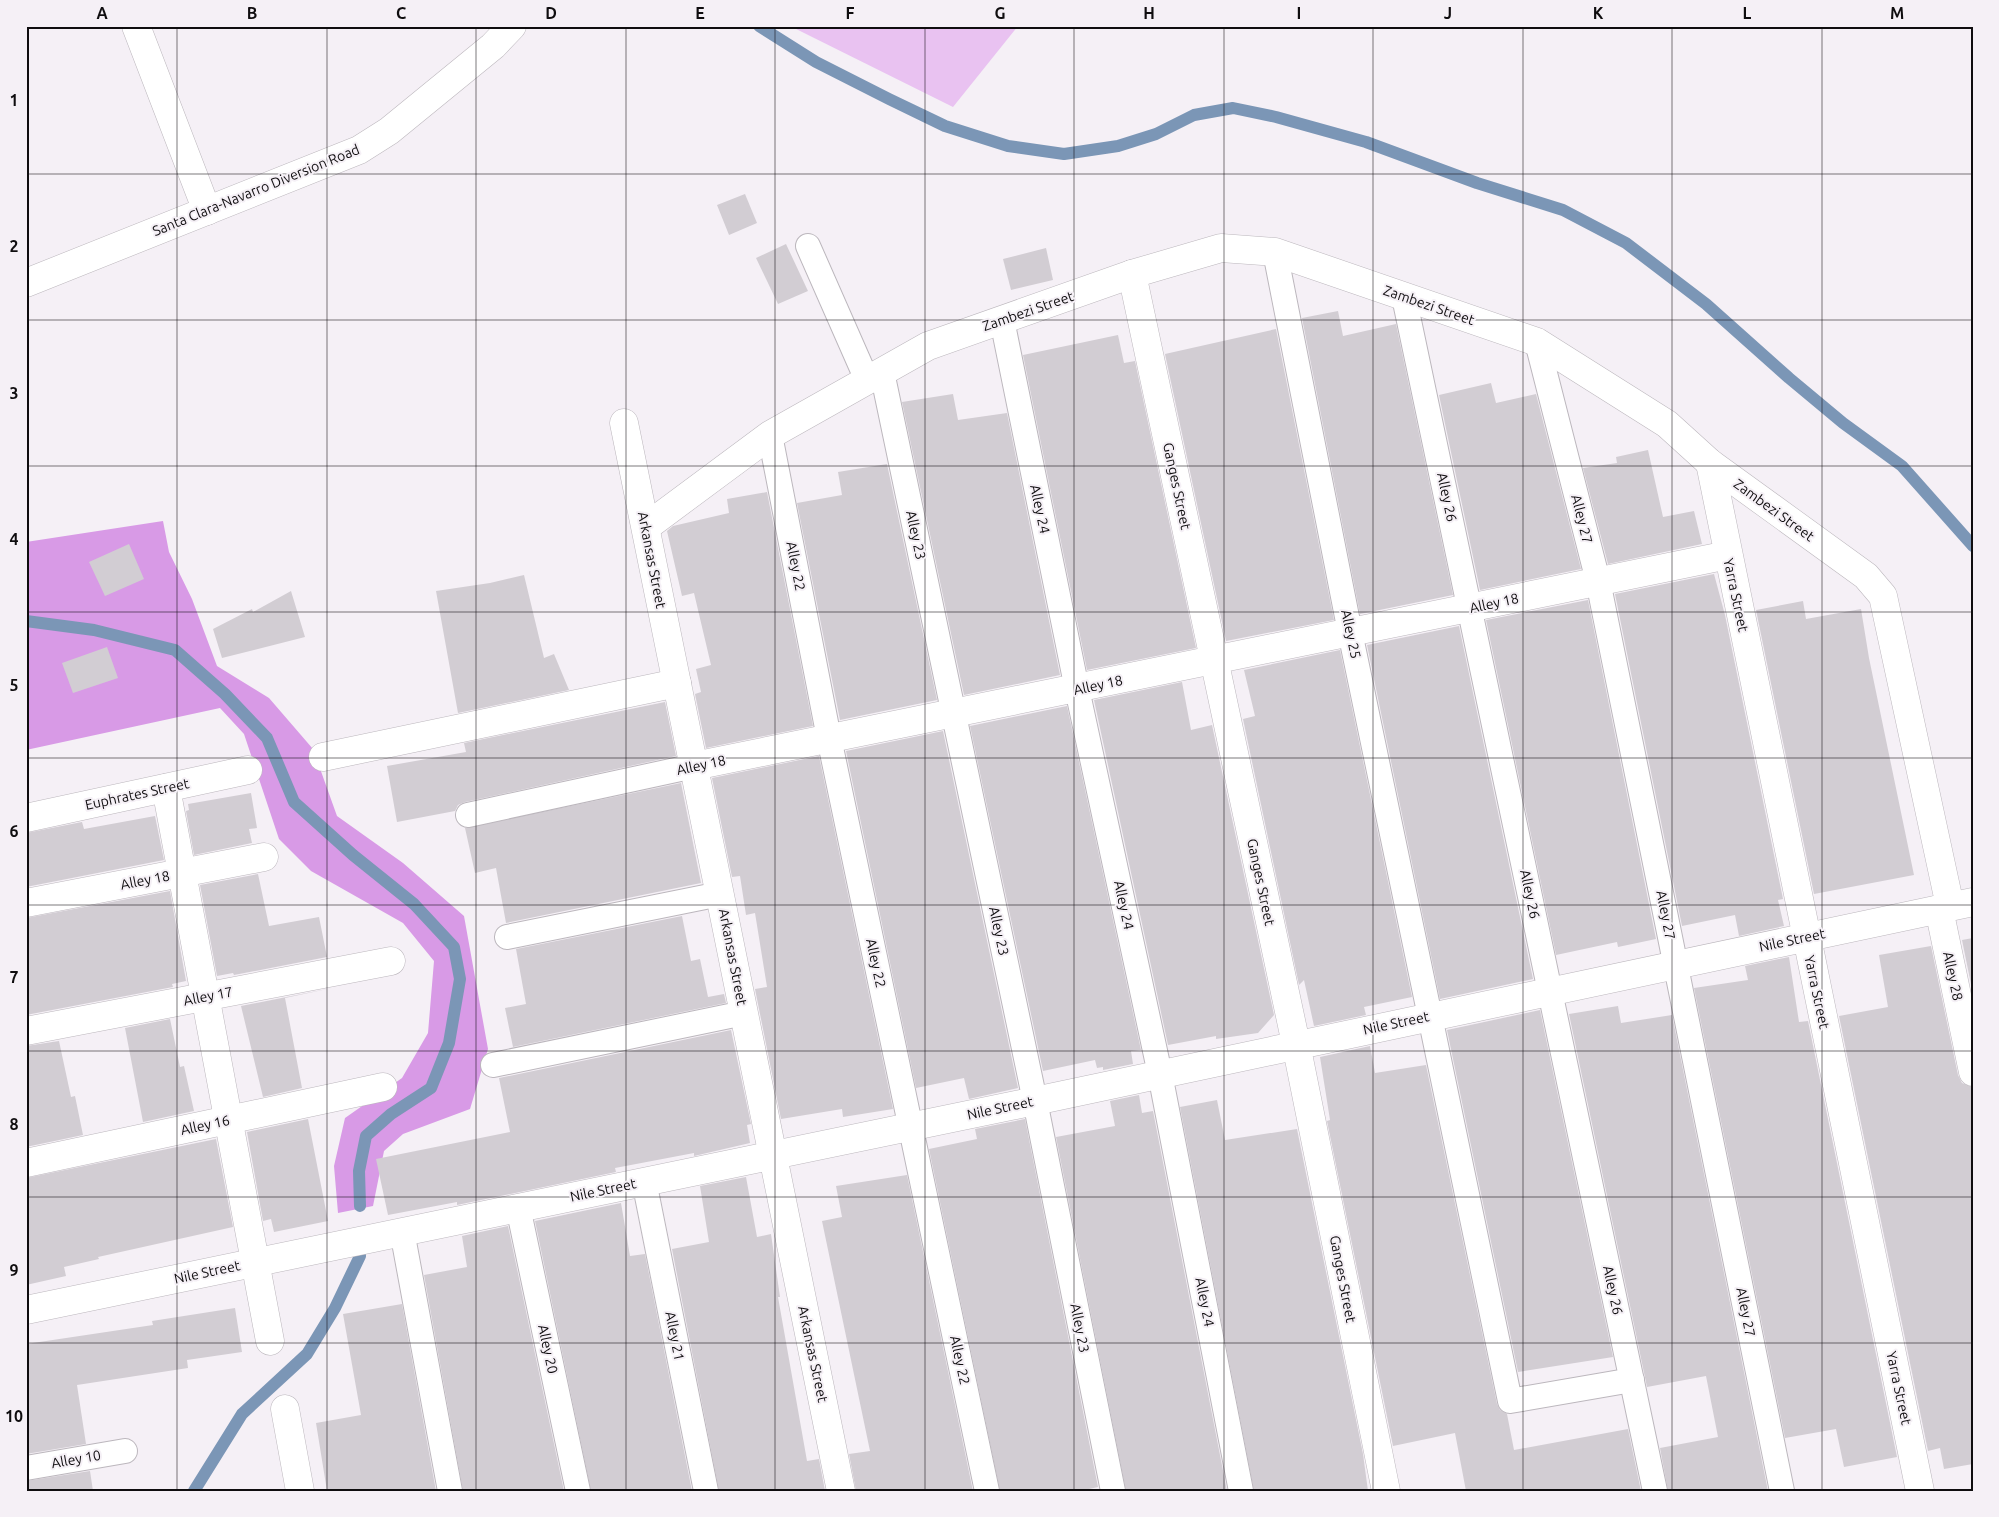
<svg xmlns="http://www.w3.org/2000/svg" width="1999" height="1517" font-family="Ubuntu,sans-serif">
<rect width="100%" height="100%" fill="#f5f0f6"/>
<polygon fill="#e9c2f1" points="790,26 1018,26 953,107"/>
<polygon fill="#d89ae6" points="163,521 169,552 192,599 217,666 269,698 313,749 337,816 403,863 464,916 488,1049 470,1109 403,1134 384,1151 373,1206 338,1213 334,1166 345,1118 402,1078 428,1033 434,961 403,923 311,871 279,839 244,734 220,708 26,750 26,542"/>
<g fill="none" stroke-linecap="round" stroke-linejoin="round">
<g stroke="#7b96b6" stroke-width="12">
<polyline points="759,26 816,62 889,99 945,126 1008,146 1064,154 1118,146 1156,134 1194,115 1233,108 1276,117 1366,142 1477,183 1563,210 1626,243 1706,304 1789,378 1843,423 1902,466 1973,546"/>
<polyline points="26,621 94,630 175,650 225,694 267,738 294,802 353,855 414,904 454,947 460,979 449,1043 431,1088 391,1114 366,1136 359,1171 360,1206"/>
<polyline points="194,1491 242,1414 307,1354 335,1308 360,1256"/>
</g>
</g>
<g fill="#d2cdd3">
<polygon points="745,194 757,223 729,235 717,205"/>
<polygon points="786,244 808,291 778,304 756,258"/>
<polygon points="1046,248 1053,280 1011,290 1003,259"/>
<polygon points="1338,311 1343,336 1396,324 1453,595 1360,614 1302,318"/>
<polygon points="1276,329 1334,620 1226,641 1165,354"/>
<polygon points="1118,335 1124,363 1135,361 1196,648 1087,670 1023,355"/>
<polygon points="1491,383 1496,403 1536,394 1581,569 1480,590 1439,395"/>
<polygon points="953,394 958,420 1007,413 1060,675 964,695 902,402"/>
<polygon points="1648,450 1663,517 1694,511 1702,544 1608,564 1583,468 1617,463 1616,457"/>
<polygon points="887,464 937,700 840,720 797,503 842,495 838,472"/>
<polygon points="767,492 813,726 706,748 695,694 701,692 696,669 711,665 694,593 682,596 667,531 673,526 729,513 727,499"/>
<polygon points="129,544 144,579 105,596 89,562"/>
<polygon points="1714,574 1725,615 1783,899 1778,900 1784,926 1739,936 1735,915 1682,926 1615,594"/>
<polygon points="524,575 544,658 554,654 569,690 458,713 436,591 490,583"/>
<polygon points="291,591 305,637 222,658 213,629 252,609 253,612"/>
<polygon points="1588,600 1656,939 1618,947 1617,942 1556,955 1486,620"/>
<polygon points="1803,601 1806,619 1861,609 1869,658 1914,875 1814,894 1756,610"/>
<polygon points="1459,626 1533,979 1440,999 1367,645"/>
<polygon points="107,647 118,678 73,693 62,663"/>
<polygon points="1340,650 1412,997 1364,1007 1366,1015 1314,1026 1304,980 1299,985 1243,719 1255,716 1244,670"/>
<polygon points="1182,682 1191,730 1212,725 1274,1015 1258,1033 1216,1039 1216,1036 1168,1045 1094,700"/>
<polygon points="665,702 676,756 465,802 458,805 455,811 397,822 387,766 466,752 464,743"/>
<polygon points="1067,706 1141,1050 1131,1051 1133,1064 1103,1070 1103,1067 1097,1068 1095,1060 1043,1071 970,726"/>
<polygon points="943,731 1018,1088 969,1099 964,1078 916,1088 846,751"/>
<polygon points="819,756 893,1109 843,1117 842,1109 781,1119 755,989 767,987 755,913 746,915 740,876 732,877 712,778"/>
<polygon points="681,783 701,883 506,923 496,868 475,873 465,828"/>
<polygon points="251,793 257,828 249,829 252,843 194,855 186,811 189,810 188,804"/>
<polygon points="155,816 164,860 26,887 26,833 82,822 84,829"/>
<polygon points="258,874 269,926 319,917 327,957 234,975 233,973 217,976 200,885"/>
<polygon points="170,891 186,981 172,984 173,987 26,1015 26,918"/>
<polygon points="682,916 691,961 700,959 708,997 724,994 726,1003 513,1047 505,1008 526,1004 516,949"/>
<polygon points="1973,938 1973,994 1962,940"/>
<polygon points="1931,946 1958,1075 1962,1083 1973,1087 1973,1464 1944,1469 1940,1448 1928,1451 1839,1016 1888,1007 1879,955"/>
<polygon points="1789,957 1799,1022 1808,1021 1897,1457 1844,1467 1836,1429 1785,1438 1694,988 1748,980 1745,966"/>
<polygon points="332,988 285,998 302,1088 263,1097 241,1006"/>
<polygon points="1618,1006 1621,1023 1672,1015 1768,1491 1668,1491 1660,1448 1718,1437 1706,1376 1647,1387 1569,1014"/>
<polygon points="1540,1010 1613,1357 1518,1372 1447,1030"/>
<polygon points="170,1019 180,1067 184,1066 194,1111 143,1122 125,1028"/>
<polygon points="731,1030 751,1124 747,1125 750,1143 694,1156 694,1153 615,1168 616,1172 457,1205 457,1202 388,1215 376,1159 510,1132 499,1078"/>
<polygon points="59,1041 71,1097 75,1096 83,1135 26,1147 26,1046"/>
<polygon points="1370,1046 1375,1073 1426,1065 1497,1404 1500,1410 1507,1414 1514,1450 1628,1429 1641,1491 1466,1491 1455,1433 1393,1446 1327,1121 1330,1120 1320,1057"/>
<polygon points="1139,1095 1142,1113 1153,1111 1227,1491 1126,1491 1056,1137 1115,1126 1110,1101"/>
<polygon points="1217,1100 1225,1140 1297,1129 1363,1454 1368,1491 1254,1491 1180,1107"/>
<polygon points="308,1119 328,1221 274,1232 271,1219 263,1221 247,1132"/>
<polygon points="1025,1119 1098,1487 1080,1491 1000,1491 929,1149 977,1139 975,1129"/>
<polygon points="216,1139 233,1227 98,1257 99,1259 64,1267 66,1276 26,1285 26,1178"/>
<polygon points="907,1175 973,1491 856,1491 849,1454 870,1451 822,1221 842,1217 836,1186"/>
<polygon points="746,1177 757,1237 771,1234 780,1297 778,1297 807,1461 819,1459 825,1491 719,1491 672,1249 709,1242 700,1186"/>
<polygon points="621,1203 630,1256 645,1254 692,1491 591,1491 535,1221"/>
<polygon points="508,1226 564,1491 463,1491 424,1275 467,1267 462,1236"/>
<polygon points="402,1304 436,1491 327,1491 316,1423 361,1415 343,1314"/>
<polygon points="235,1308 242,1352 187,1360 188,1368 77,1385 86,1444 26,1454 26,1344 153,1325 152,1321"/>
<polygon points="90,1471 93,1491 26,1491 26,1481"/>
</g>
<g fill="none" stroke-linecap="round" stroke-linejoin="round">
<g stroke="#bcb7bd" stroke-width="26">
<g id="service">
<polyline points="808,246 867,380"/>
<polyline points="1275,252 1350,632 1510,1401 1632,1380"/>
<polyline points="1404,297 1655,1491"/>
<polyline points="1002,320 1077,689 1160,1074 1241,1491"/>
<polyline points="1537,342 1598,581 1782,1491"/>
<polyline points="882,372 1035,1101 1113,1491"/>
<polyline points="770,435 829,738 987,1491"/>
<polyline points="468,815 694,766"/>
<polyline points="507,937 720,894"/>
<polyline points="493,1065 744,1013"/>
<polyline points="644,1181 706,1491"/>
<polyline points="518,1207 578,1491"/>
<polyline points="402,1231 450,1491"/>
<polyline points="26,1468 125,1451"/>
</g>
</g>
<g stroke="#bcb7bd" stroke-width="29">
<g id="minor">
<polyline points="136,26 207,211"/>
<polyline points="1132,274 1296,1044 1386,1491"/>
<polyline points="624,423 841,1491"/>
<polyline points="1710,463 1920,1491"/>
<polyline points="646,527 770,435 928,346 1132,274 1221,248 1275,252 1537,342 1667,424 1710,463 1866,576 1883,596 1950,906"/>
<polyline points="323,757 677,683"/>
<polyline points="694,766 1728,555"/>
<polyline points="166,788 270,1341"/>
<polyline points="26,818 248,770"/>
<polyline points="26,903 264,857"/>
<polyline points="1939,909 1973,1072"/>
<polyline points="26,1031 391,961"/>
<polyline points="26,1163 383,1087"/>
<polyline points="26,1310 1035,1101 1973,902"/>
<polyline points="285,1409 300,1491"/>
</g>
</g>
<g stroke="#bcb7bd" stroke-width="29">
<polyline id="tertiary" points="26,283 359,150 389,131 493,46 512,26"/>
</g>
<use href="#service" stroke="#fff" stroke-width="24"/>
<use href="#minor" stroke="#fff" stroke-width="28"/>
<use href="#tertiary" stroke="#fff" stroke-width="28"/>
</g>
<path fill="none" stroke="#0f0d0f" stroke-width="1" stroke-opacity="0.55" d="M177 26V1491M327 26V1491M476 26V1491M626 26V1491M775 26V1491M925 26V1491M1074 26V1491M1224 26V1491M1373 26V1491M1523 26V1491M1672 26V1491M1822 26V1491M26 174H1973M26 320H1973M26 466H1973M26 612H1973M26 758H1973M26 905H1973M26 1051H1973M26 1197H1973M26 1343H1973"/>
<g text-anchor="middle" stroke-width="4" stroke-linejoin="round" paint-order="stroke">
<g font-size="14" fill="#0f0d0f" stroke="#f5f0f6">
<text transform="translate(256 190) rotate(-22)" y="5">Santa Clara-Navarro Diversion Road</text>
<text transform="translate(1429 305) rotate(19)" y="5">Zambezi Street</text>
<text transform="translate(1028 311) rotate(-19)" y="5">Zambezi Street</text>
<text transform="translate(1177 486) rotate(78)" y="5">Ganges Street</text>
<text transform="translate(1447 497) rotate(78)" y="5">Alley 26</text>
<text transform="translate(1040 509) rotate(78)" y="5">Alley 24</text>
<text transform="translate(1774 510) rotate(36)" y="5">Zambezi Street</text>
<text transform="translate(1582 519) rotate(76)" y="5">Alley 27</text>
<text transform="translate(916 535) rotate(78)" y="5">Alley 23</text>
<text transform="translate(652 560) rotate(79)" y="5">Arkansas Street</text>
<text transform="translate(796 566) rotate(79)" y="5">Alley 22</text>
<text transform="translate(1736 595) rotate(78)" y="5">Yarra Street</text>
<text transform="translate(1494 603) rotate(-12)" y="5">Alley 18</text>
<text transform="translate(1351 634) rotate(78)" y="5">Alley 25</text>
<text transform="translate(1098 685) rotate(-12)" y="5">Alley 18</text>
<text transform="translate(701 765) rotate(-12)" y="5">Alley 18</text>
<text transform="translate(137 794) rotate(-12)" y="5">Euphrates Street</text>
<text transform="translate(145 880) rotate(-11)" y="5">Alley 18</text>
<text transform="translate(1261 882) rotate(78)" y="5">Ganges Street</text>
<text transform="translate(1530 894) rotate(78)" y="5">Alley 26</text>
<text transform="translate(1124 905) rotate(78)" y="5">Alley 24</text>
<text transform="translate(1666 915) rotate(79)" y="5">Alley 27</text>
<text transform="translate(999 931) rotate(78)" y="5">Alley 23</text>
<text transform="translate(1792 940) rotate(-12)" y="5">Nile Street</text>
<text transform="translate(733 957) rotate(79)" y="5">Arkansas Street</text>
<text transform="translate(876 963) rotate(78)" y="5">Alley 22</text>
<text transform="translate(1953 976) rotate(78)" y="5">Alley 28</text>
<text transform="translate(1817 992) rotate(78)" y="5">Yarra Street</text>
<text transform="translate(208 996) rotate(-11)" y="5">Alley 17</text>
<text transform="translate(1396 1023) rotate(-12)" y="5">Nile Street</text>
<text transform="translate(1000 1108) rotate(-12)" y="5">Nile Street</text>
<text transform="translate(205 1125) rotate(-12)" y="5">Alley 16</text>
<text transform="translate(603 1190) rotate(-12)" y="5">Nile Street</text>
<text transform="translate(207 1272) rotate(-12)" y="5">Nile Street</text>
<text transform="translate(1343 1279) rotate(79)" y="5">Ganges Street</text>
<text transform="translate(1613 1290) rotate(78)" y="5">Alley 26</text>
<text transform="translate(1205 1302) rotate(79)" y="5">Alley 24</text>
<text transform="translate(1746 1312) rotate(79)" y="5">Alley 27</text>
<text transform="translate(1080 1328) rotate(79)" y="5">Alley 23</text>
<text transform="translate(675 1336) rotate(79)" y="5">Alley 21</text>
<text transform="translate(548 1349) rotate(78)" y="5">Alley 20</text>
<text transform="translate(813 1354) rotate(78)" y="5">Arkansas Street</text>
<text transform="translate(960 1360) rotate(78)" y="5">Alley 22</text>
<text transform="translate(1899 1388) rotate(78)" y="5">Yarra Street</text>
<text transform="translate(76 1459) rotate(-10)" y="5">Alley 10</text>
</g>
</g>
<rect width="1999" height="1517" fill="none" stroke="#f5f0f6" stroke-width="55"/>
<rect x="28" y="28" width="1944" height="1462" fill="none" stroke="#0f0d0f" stroke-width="2"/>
<g font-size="16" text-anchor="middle" font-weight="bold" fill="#0f0d0f">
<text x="102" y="19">A</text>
<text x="252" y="19">B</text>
<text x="401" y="19">C</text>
<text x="551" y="19">D</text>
<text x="700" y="19">E</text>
<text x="850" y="19">F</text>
<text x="1000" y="19">G</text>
<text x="1149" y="19">H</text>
<text x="1299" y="19">I</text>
<text x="1448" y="19">J</text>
<text x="1598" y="19">K</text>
<text x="1747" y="19">L</text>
<text x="1897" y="19">M</text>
<text x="14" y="106">1</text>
<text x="14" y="252">2</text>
<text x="14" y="399">3</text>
<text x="14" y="545">4</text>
<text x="14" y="691">5</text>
<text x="14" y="837">6</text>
<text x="14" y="983">7</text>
<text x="14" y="1130">8</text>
<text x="14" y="1276">9</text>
<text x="14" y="1422">10</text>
</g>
</svg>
